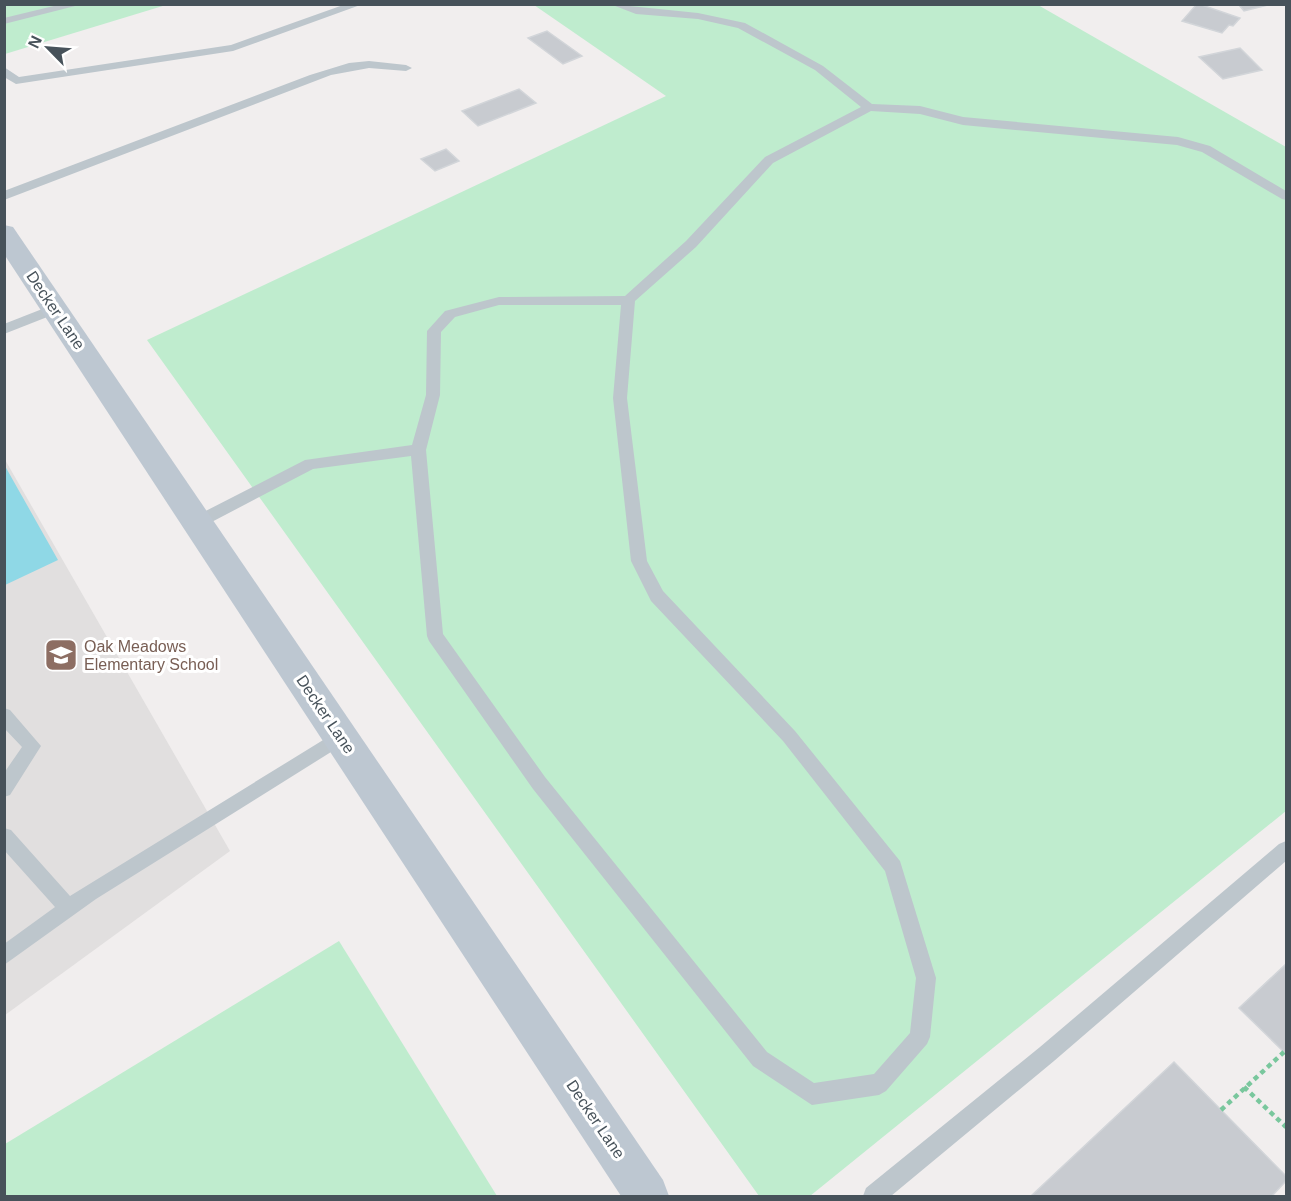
<svg xmlns="http://www.w3.org/2000/svg" width="1291" height="1201" font-family="Arial,sans-serif">
<rect width="100%" height="100%" fill="#f1eeee"/>
<polygon fill="#e1dfdf" points="4,458 230,851 5,1015 4,1015"/>
<g fill="#bfecce">
<polygon points="5,5 166,5 5,54"/>
<polygon points="534,5 1038,5 1286,147 1286,811 810,1196 759,1196 147,340 666,96"/>
<polygon points="339,941 497,1196 5,1196 5,1144"/>
</g>
<polygon fill="#8fd8e6" points="5,466 58,560 5,585 4,585"/>
<g fill="#c8cbd0" stroke="#d2d5d9" stroke-width="1.5">
<polygon points="1197,4 1199,4 1240,18 1233,26 1229,25 1222,33 1182,21"/>
<polygon points="1238,4 1272,4 1244,11"/>
<polygon points="547,31 582,56 563,64 528,38"/>
<polygon points="1240,48 1262,70 1223,79 1199,57"/>
<polygon points="519,89 536,103 478,126 462,111"/>
<polygon points="446,149 459,161 435,171 421,159"/>
<polygon points="1286,964 1286,1054 1239,1008"/>
<polygon points="1174,1062 1286,1176 1286,1181 1272,1196 1031,1196"/>
</g>
<g fill="none" stroke-linecap="round" stroke-linejoin="round">
<g stroke="#79c79d" stroke-width="4.5" stroke-dasharray="5 4" stroke-linecap="butt">
<polyline points="1244,1087 1286,1127"/>
<polyline points="1221,1110 1284,1052"/>
</g>
<g fill="#bdc6cc" fill-rule="evenodd">
<polygon points="62,4 83,4 4,24 4,18"/>
<polygon points="346,4 363,4 233,51 16,84 4,77 4,67 19,77 231,45"/>
<path d="M610 4 698 13 745 23 823 66 872 104 920 106 963 117 1178 137 1210 146 1286 191V200L1282 199 1202 152 1177 145 963 125 920 114 871 111 773 163 696 247 635 301 627 398 647 561 663 591 795 731 900 861 936 978 930 1037 927 1044 886 1091 879 1095 812 1105 753 1066 533 789 429 641 427 636 411 456 313 469 204 526H192L190 522 192 518 305 460 412 445 426 395 427 331 445 311 499 297 625 296 686 241 765 157 861 107 815 70 738 28 698 19 636 14ZM499 305H621L613 398 631 561 651 601 783 741 885 871 916 978 910 1033 874 1074 814 1083 767 1052 545 777 443 634 426 450 440 395 441 332 455 317Z"/>
<polygon points="369,61 406,65 412,68 406,71 369,68 331,75 4,200 4,191 310,75 349,63"/>
<polygon points="55,304 60,306 62,309 60,312 4,334 4,324"/>
<polygon points="4,708 10,710 41,746 10,795 4,797 4,773 22,747 4,728"/>
<polygon points="341,729 347,732 350,737 347,742 96,899 4,965 4,944 55,907 4,850 4,828 11,830 70,896"/>
<polygon points="1286,841 1286,861 1054,1061 891,1196 863,1196 866,1188 1040,1047 1279,844"/>
</g>
<polygon fill="#bdc7d1" fill-rule="evenodd" points="4,225 13,227 663,1180 669,1196 621,1196 4,254"/>
</g>
<defs>
<g id="school-square" transform="scale(1.725)"><rect x="-9" y="-9" width="18" height="18" rx="4" fill="#8d6e63" stroke="#fff"/><path d="M0-5L7-2L0 1L-7-2ZM-4 1L0 2.5L4 1V4Q0 6-4 4Z" fill="#fff"/></g>
</defs>
<g fill-rule="evenodd">
<use href="#school-square" x="61" y="655"/>
</g>
<g text-anchor="middle" stroke-width="6" stroke-linejoin="round" paint-order="stroke">
<g font-size="16" fill="#47525a" stroke="#fff">
<text transform="translate(56 310) rotate(56)" y="6">Decker Lane</text>
<text transform="translate(326 714) rotate(56)" y="6">Decker Lane</text>
<text transform="translate(596 1119) rotate(56)" y="6">Decker Lane</text>
</g>
<g font-size="16" fill="#785e54" stroke="#fff" text-anchor="start">
<text x="84" y="652">Oak Meadows<tspan x="84" dy="18">Elementary School</tspan></text>
</g>
</g>
<rect width="1291" height="1201" fill="none" stroke="#47525a" stroke-width="12"/>
<g transform="translate(48 48) rotate(295)" stroke="#ffffff" stroke-width="4.5" paint-order="stroke">
<path d="M0-4.5L10 22L0 15L-10 22Z" fill="#47525a"/>
<text y="-9" font-size="16" font-weight="bold" text-anchor="middle" fill="#47525a">N</text>
</g>
</svg>
